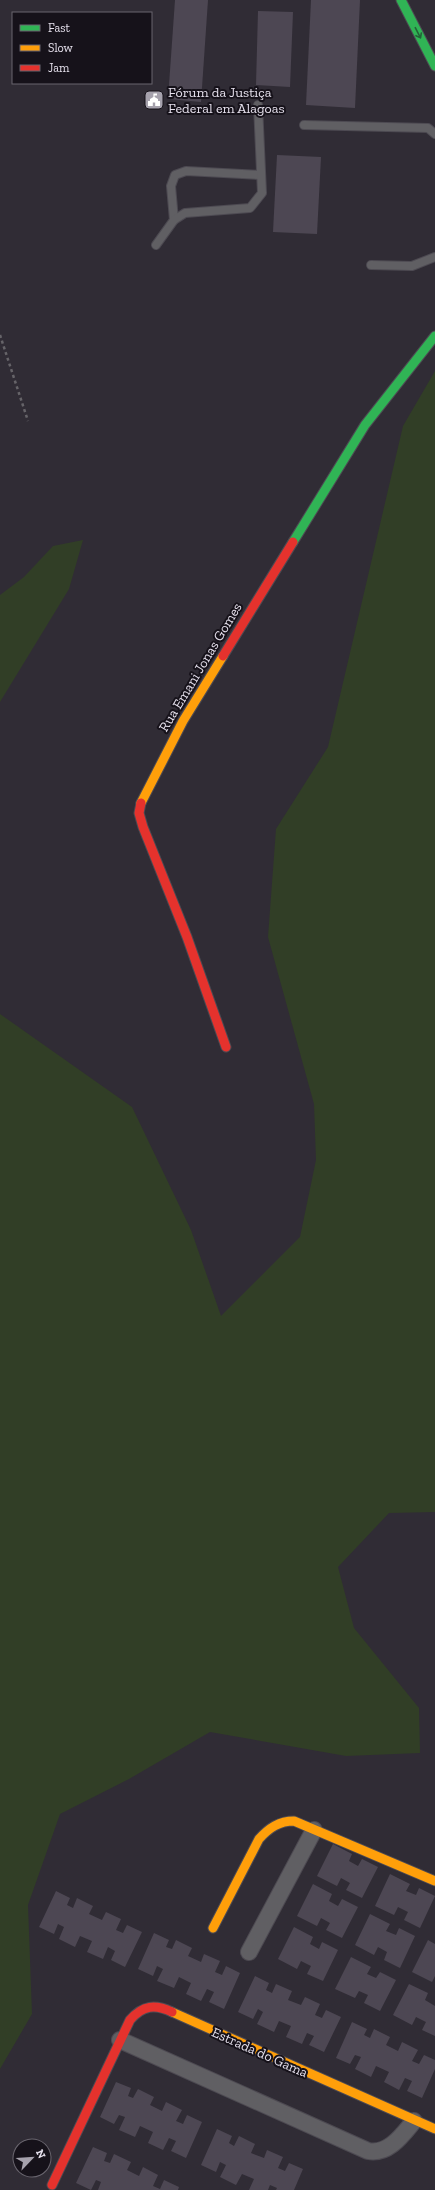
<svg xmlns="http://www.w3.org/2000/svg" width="435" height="2190" font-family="'Zilla Slab',serif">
<rect width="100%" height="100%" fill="#302c35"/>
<g fill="#313e26">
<polygon points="435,371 435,1512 389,1513 338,1567 354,1628 419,1708 420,1753 346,1756 210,1732 129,1779 60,1814 28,1905 32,2014 0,2069 0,1014 132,1107 191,1230 221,1316 300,1237 316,1160 314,1104 268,937 276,829 328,747 403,426"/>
<polygon points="83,540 69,589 0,702 0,595 24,577 53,546"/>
</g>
<g fill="#4d4753">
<polygon points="175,0 208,0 201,102 168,99"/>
<polygon points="311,0 360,0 355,108 306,105"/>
<polygon points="258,11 293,12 290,87 256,85"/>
<polygon points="277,155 321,157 317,234 273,232"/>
<polygon points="333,1844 352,1854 349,1861 358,1866 362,1859 378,1867 362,1898 346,1890 350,1883 341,1878 337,1886 317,1876"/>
<polygon points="390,1874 410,1884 406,1891 416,1895 419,1888 435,1896 420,1928 404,1920 408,1912 398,1907 394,1915 375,1906"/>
<polygon points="313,1884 332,1894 329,1901 338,1906 342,1899 358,1907 342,1938 326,1930 330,1923 321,1918 317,1926 297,1916"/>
<polygon points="56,1891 70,1898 67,1905 73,1908 77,1898 93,1906 89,1914 102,1920 106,1912 121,1919 116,1930 123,1933 127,1925 142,1932 125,1967 111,1960 115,1951 108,1947 103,1959 87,1952 92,1941 80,1936 75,1947 59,1939 64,1927 58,1924 54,1934 39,1927"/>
<polygon points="370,1914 390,1924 386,1931 396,1935 399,1928 415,1936 400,1968 384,1960 387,1952 378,1947 374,1955 355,1945"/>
<polygon points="294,1927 313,1937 310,1944 319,1949 322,1942 338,1950 323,1981 307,1974 311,1966 301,1961 297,1969 278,1959"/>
<polygon points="154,1933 169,1940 166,1947 172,1949 176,1940 192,1948 188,1956 201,1962 204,1954 220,1961 215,1972 222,1975 226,1966 240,1973 224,2009 209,2002 214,1992 207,1989 201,2001 186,1994 191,1983 179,1977 174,1988 157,1981 163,1969 157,1966 153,1976 138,1969"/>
<polygon points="428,1940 435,1944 435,1976 432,1982 412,1972"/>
<polygon points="351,1957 371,1967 367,1974 376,1978 380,1972 396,1980 380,2011 364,2003 368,1995 359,1991 355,1998 335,1989"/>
<polygon points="255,1976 269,1983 266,1990 272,1993 276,1984 292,1991 288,2000 301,2005 305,1997 320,2004 315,2015 322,2018 326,2010 341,2017 324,2052 309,2045 314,2036 307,2033 302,2044 286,2037 291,2026 279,2021 274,2032 257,2024 263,2012 258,2009 253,2019 238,2012"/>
<polygon points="409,1984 428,1993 425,2000 435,2006 435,2036 422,2030 426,2022 416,2017 412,2025 393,2015"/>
<polygon points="352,2022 367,2029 364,2035 370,2038 374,2029 390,2037 386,2045 398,2051 402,2042 418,2050 412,2061 419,2064 424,2055 435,2060 435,2069 422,2098 407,2091 412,2081 405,2078 399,2090 384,2082 389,2072 376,2066 371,2077 355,2069 361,2057 355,2055 350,2064 336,2058"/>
<polygon points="116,2082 131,2088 128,2096 133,2098 138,2089 154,2097 150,2105 162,2111 166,2102 182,2110 176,2121 183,2124 187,2115 202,2122 186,2158 171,2151 176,2141 169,2138 163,2150 148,2143 153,2132 140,2126 135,2137 119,2130 125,2117 119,2115 114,2124 100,2117"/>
<polygon points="217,2129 232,2136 229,2143 234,2146 239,2136 255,2144 251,2153 264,2158 267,2150 283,2157 278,2168 285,2171 289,2163 303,2169 294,2190 276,2190 277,2188 270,2185 268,2190 249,2190 254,2179 242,2174 236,2185 220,2177 226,2165 220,2162 216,2172 201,2165"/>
<polygon points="93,2147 107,2153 104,2161 110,2163 114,2154 131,2162 127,2170 139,2176 143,2167 158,2175 153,2186 160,2189 164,2180 179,2187 178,2190 98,2190 101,2182 96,2180 91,2190 76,2183"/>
</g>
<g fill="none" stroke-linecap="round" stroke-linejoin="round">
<g stroke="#4d4a52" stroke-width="10">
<g id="lane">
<polyline points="304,125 428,128 435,134"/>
<polyline points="174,220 171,186 175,175 186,171 261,175"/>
<polyline points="156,245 174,220 185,213 250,208 262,193 258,105"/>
<polyline points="371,265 412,266 435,257"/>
</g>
</g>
<g stroke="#4d4a52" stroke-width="18">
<g id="street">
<polyline points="249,1952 314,1830"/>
<path d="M120 2040 368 2151C389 2155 403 2134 414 2121"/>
</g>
</g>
<g stroke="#4d4a52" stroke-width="11">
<g id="fast">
<polyline points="401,0 435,66"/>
<polyline points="293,542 365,425 435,336"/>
</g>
</g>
<g stroke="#4d4a52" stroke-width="11">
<g id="slow">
<polyline points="141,803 183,721 223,656"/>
<path d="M213 1928 259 1839C269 1828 279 1821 294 1821L435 1881"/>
<polyline points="172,2012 435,2129"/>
</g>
</g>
<g stroke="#4d4a52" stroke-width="11">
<g id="jam">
<polyline points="223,656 293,542"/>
<polyline points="141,803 139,813 143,827 187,937 226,1047"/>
<path d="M52 2185 130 2020C143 2005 155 2004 172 2012"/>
</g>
</g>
<polyline stroke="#666469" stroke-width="2.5" stroke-dasharray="3 3" stroke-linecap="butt" points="0,335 28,421"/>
<use href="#lane" stroke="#605f63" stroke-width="8"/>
<use href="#street" stroke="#605f63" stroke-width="16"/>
<use href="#fast" stroke="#30b455" stroke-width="9"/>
<use href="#slow" stroke="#ff9f0a" stroke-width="9"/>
<use href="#jam" stroke="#e5322d" stroke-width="9"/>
</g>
<defs><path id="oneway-shaft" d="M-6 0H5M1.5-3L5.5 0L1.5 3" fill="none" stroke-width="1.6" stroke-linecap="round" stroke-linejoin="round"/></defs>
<use stroke="#236338" href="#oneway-shaft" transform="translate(418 33) rotate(63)"/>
<defs>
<g id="civic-square" transform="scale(1)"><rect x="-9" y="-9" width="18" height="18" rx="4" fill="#a6a2ad" stroke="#16121a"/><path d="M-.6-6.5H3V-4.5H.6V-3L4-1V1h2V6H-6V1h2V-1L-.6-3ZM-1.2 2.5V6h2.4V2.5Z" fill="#fff"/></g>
</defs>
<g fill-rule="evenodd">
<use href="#civic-square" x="154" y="100"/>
</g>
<g text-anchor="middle" stroke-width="4" stroke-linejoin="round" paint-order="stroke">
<g font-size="14" fill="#e6e1ed" stroke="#16121a" text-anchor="start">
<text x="168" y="97">Fórum da Justiça<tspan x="168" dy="16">Federal em Alagoas</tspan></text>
</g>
<g font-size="14" fill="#e6e1ed" stroke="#16121a">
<text transform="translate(200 667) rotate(-59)" y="5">Rua Emani Jonas Gomes</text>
<text transform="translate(260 2052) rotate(24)" y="5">Estrada do Gama</text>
</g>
</g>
<rect x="12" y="12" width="140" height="72" fill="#16121a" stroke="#69656e"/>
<rect x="20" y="25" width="20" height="6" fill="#30b455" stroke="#69656e"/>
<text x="48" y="32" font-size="12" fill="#e6e1ed">Fast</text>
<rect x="20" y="45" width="20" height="6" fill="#ff9f0a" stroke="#69656e"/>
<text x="48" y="52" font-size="12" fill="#e6e1ed">Slow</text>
<rect x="20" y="65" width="20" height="6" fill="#e5322d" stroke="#69656e"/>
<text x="48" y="72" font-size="12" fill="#e6e1ed">Jam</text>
<g transform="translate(32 2158) rotate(65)"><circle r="19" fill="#16121a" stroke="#69656e"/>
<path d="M0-3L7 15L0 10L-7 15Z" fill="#a6a2ad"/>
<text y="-6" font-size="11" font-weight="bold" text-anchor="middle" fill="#e6e1ed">N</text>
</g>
</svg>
